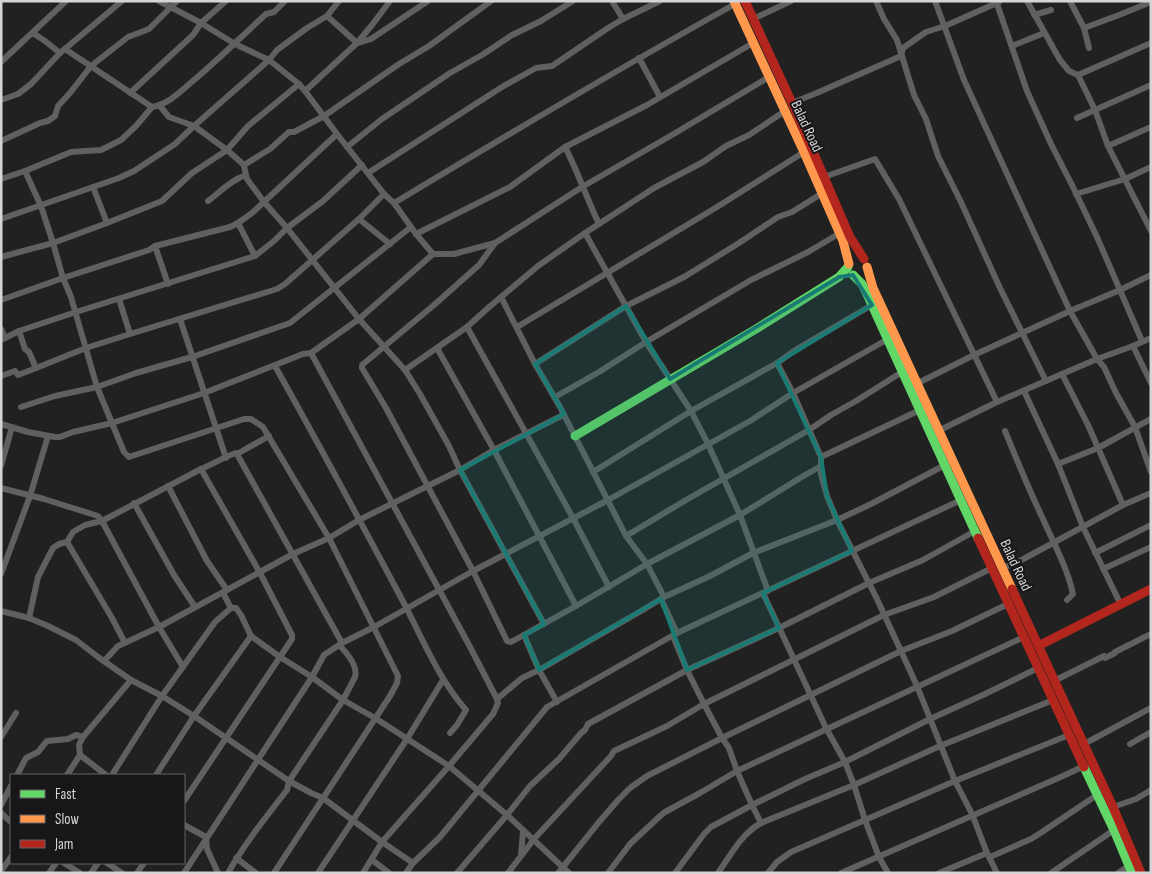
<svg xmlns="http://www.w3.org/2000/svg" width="1152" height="874" font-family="'Sofia Sans Condensed',sans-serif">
<rect width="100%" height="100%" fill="#212122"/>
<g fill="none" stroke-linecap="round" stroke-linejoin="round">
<g stroke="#606061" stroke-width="6">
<polyline points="159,1 201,23 235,44 269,60 299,84 305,91 337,134 384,194 394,203 416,234 433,254 454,254 495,243 582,187 677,132 769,77"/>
<polyline points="612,1 623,19"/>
<polyline points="876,1 884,19 897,40 914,95 926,119 938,156 960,200 1000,288 1046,381"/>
<polyline points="935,1 964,80 1036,237 1070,311 1097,359 1104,367 1116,393 1135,427 1151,472"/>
<polyline points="996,1 1027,91 1051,144 1072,185 1097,237 1142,341"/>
<polyline points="1027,1 1060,60 1069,71 1078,75 1095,110 1108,146 1151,231"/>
<polyline points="1070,1 1084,28 1089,48"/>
<polyline points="1034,15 1051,10"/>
<polyline points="327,16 357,43"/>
<polyline points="753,19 791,1"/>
<polyline points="1084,28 1119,15 1151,2"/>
<polyline points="33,33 45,41 60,53"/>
<polyline points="358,43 371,39 428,1"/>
<polyline points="1012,46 1044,33"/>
<polyline points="65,49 152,107"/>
<polyline points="639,58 660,97"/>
<polyline points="1,62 66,1"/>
<polyline points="1078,75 1151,43"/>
<polyline points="305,91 357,43 372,25 390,1"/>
<polyline points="130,93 193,35 201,23 226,1"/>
<polyline points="1,100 18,94 31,84 60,53 122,1"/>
<polyline points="792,103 819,92 901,56 903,48 926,32 945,26 999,2"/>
<polyline points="160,106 169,117 194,126 227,150 244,165 245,171 247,179 264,202 287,228 359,319 405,370 420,394 449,446 460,470 544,624"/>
<polyline points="1077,118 1151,85"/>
<polyline points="1,141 40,123 48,121 55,116 58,106 70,93 91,66 128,37 149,29 177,1"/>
<polyline points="1108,146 1151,127"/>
<polyline points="347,147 382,119 450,73 482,55 512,35 541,21 573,1"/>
<path d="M565 147C578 172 587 199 599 224"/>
<polyline points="244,165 270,149 289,132 294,132 324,116 399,64 429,46 491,1"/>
<polyline points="25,171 41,206 53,243 63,278 71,297 97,387 124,452 129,457 244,419 251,419 263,427 329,538 398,676 397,683 390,696 274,873"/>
<polyline points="368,173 502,87 536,68 552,66 608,28 623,19 660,1"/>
<polyline points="824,177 875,159 899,199 997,402"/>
<path d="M1 179 25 171 71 152 101 150 121 140 136 126 152 107C169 104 181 91 194 80 219 59 242 36 266 14L274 12 285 1"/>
<polyline points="93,187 107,223"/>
<polyline points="1076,194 1125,179 1151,167"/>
<path d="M208 201C220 192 231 180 246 175"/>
<path d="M394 203C507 135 620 68 735 4"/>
<polyline points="1,219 119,178 134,171 175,144 194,126 269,60 277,50 307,28 327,16 339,1"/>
<polyline points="359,219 390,244"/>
<polyline points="238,223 255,256"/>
<polyline points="585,233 646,342 691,411 708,444 740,515 768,591"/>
<polyline points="416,234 510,187 565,147 647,105 753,43"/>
<polyline points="495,243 479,265 434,305 362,365 362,368 386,408 473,571 507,641 511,642 576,606 647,564 740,515 800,478 821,466"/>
<polyline points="155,246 168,284"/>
<polyline points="1,257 53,243 107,223 162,201 192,173 227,150 248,126 299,84"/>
<polyline points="501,297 535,364 560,407 626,536 647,564 664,597"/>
<polyline points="119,299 130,334"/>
<polyline points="1,300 63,278 149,250 155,246 230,227 238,223 252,213 337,134"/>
<polyline points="180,319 226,458"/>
<polyline points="467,327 573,518 609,587"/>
<polyline points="517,327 717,207 804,152"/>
<polyline points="1,329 5,338"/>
<polyline points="19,331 25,349 29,352 36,368"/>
<polyline points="1,340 19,331 76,312 255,256 274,241 287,228 323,201 362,165"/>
<polyline points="1133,346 1151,383"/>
<polyline points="437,348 494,450 576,606"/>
<polyline points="311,353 469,645 497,699"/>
<polyline points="777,363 793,393 821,457 821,474 827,496 837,520 876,597 901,651 917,686 955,781 972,814 987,853 997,873"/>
<polyline points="535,364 626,306 684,277 739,243 778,217 792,212 821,194"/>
<path d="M275 366C317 441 358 517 398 592 420 632 436 676 466 710L457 725 450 733"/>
<polyline points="405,370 467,327 488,308 538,266 585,233 654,188 703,162 726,146 749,135 785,111"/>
<polyline points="1062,374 1088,425 1123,505"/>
<polyline points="1,376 15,371 18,375 26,372 86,348 130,334 277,289 285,284 359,219 384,194"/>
<polyline points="918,383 974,355 1070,311 1120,290 1151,275"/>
<polyline points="1024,391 1058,464 1083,527 1120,603"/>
<polyline points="555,397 599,372 646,342 751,280 808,252 840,233"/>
<polyline points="21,407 55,396 97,387 136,373 192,357 290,323 411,227"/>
<polyline points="1,424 28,432 55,437 60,437 73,432 112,423 204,393 303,354 311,353 359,319 433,254"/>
<polyline points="940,430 997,402 1097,359 1133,346 1151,338"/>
<path d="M1005 431C1017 460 1029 490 1043 519 1054 544 1067 567 1073 594L1067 600"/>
<polyline points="237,454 342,643"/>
<polyline points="821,457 920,410"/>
<polyline points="1058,464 1098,448 1151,419"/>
<polyline points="1,466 12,427"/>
<polyline points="593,472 691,411 777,363 797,349 872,305"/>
<polyline points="168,486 207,561 227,590"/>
<polyline points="1,488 44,499 98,516 102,521 159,627 183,667"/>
<polyline points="134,503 174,575 195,607"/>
<polyline points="626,536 686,500 809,430 831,415 856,401 902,372"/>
<polyline points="67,542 112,618 125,643"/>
<polyline points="1095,553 1151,525"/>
<polyline points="1002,568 1016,563 1123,505 1151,493"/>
<polyline points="1103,569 1151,547"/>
<polyline points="1,574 30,496 48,436"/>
<polyline points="223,593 231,608"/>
<polyline points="763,593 826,728 845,762 854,785 865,820 879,857 888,873"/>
<polyline points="661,599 677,633"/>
<polyline points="1,611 29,618 48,626 76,640 98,657 131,680 162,696 194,716 289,781 311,793 323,798 382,842 413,863"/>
<path d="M29 618 38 577 53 548 59 544 67 542 73 532 85 525 102 521 201 469C213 464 224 457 236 453L237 454 269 436"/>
<polyline points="524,635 539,670 557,702"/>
<polyline points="673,636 687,670 704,704 722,738 729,748 737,771 752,805 761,823"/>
<polyline points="104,661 118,646 159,627 293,554 329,538 359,520 460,470 494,450 563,415"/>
<polyline points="1054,681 1104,656 1105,658 1115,653 1115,652 1151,634"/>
<polyline points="1,737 16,713"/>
<polyline points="1084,744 1151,708"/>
<polyline points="1130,744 1151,732"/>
<polyline points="80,755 106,775"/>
<polyline points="17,775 26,758 38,752 47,741 68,739 76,735 83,737"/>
<polyline points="67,775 80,755 79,745 83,737 131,680"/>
<polyline points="112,775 162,696 215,622 231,608 236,608 241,615 251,636 280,657 312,677 343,700 375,718 449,766 507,815 569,873"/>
<polyline points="156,775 194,716 251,636"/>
<polyline points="184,801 292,639 292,635 260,573 201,469"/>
<polyline points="1,805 11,786"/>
<polyline points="1113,807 1136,799 1151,790"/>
<polyline points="1,813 11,822"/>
<polyline points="184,825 206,837 207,849 218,873"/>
<polyline points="521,855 523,831"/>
<polyline points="990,857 1031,839 1042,832 1097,795"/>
<polyline points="236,858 256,873"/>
<polyline points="372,860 389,873"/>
<polyline points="64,863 80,873"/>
<polyline points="107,863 122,873"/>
<polyline points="1,871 11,857"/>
<polyline points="49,873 56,863"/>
<polyline points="91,873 98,863"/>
<polyline points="137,873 144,863"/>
<polyline points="184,873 312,677 324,655 342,643 374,627 473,571 608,500 750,421 793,393 888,339"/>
<path d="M228 873C245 843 266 817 287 790L289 781 343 700 355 677C358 666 347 653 339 645"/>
<polyline points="318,873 407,739 443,680"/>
<polyline points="363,873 382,842 449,766 493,714 498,703 497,699 522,678 539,670 641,611 664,597 710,576 753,553 837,520 871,504 945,465"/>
<polyline points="406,873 413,863 440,837 547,707 677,633 961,500"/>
<polyline points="457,873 507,815 530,786 559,759 581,733 585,730 588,724 687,670 779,628 869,583 923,560 975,531"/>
<polyline points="508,873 534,839 611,756 614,751 667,726 704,704 884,615 934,597 992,568"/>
<polyline points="558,873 563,867 599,822 619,799 630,788 647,776 722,738 901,651 952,631 1008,604"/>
<polyline points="608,873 630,844 659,817 665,812 700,793 737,771 1024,637"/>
<polyline points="675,873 704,834 711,827 752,805 805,779 845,762 930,719 985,694 1038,668"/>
<path d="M718 873C731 855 741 834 761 823L854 785 940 746 1053 700"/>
<polyline points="768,873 777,862 791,852 955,781 1069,735"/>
<polyline points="841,873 1063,776 1084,766"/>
<polyline points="939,873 987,853"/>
<polyline points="1051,873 1114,830"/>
<polyline points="1118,873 1129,866"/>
</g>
<g stroke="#63d668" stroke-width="9">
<polyline points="853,275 862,284 866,292 978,538"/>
<polyline points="575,436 756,329 839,277 848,267"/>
<polyline points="1084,767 1114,830 1132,873"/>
</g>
<g stroke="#ff974d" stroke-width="9">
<polyline points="734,1 804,152 843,241 849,264"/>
<polyline points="867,267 873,288 1012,589"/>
</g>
<g stroke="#b3261e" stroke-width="9">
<polyline points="745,1 792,103 850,237 864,259"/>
<polyline points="978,538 1084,767"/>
<polyline points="1012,589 1113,807 1141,873"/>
<polyline points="1038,646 1151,589"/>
</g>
</g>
<path fill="#197b73" fill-opacity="0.2" stroke="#197b73" stroke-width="4" stroke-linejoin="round" d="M853 275 872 305 777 363 821 457 827 496 852 551 763 593 779 628 687 670 661 599 539 670 524 635 544 624 460 470 564 414 535 364 626 306 670 379 839 277Z"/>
<g text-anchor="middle" stroke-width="4" stroke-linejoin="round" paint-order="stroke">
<g font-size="15" fill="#d5d4d6" stroke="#181619">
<text transform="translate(807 126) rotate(65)" y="5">Balad Road</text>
<text transform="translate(1016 565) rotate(65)" y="5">Balad Road</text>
</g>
</g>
<rect width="1152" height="874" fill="none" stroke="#d5d4d6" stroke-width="5"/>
<rect x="10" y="774" width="175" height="90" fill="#181619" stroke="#646265"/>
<rect x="20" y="790" width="25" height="8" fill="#63d668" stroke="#646265"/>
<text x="55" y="799" font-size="15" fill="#d5d4d6">Fast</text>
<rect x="20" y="815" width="25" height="8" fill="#ff974d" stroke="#646265"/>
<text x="55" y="824" font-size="15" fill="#d5d4d6">Slow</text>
<rect x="20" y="840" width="25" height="8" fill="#b3261e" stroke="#646265"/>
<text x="55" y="849" font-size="15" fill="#d5d4d6">Jam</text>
</svg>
